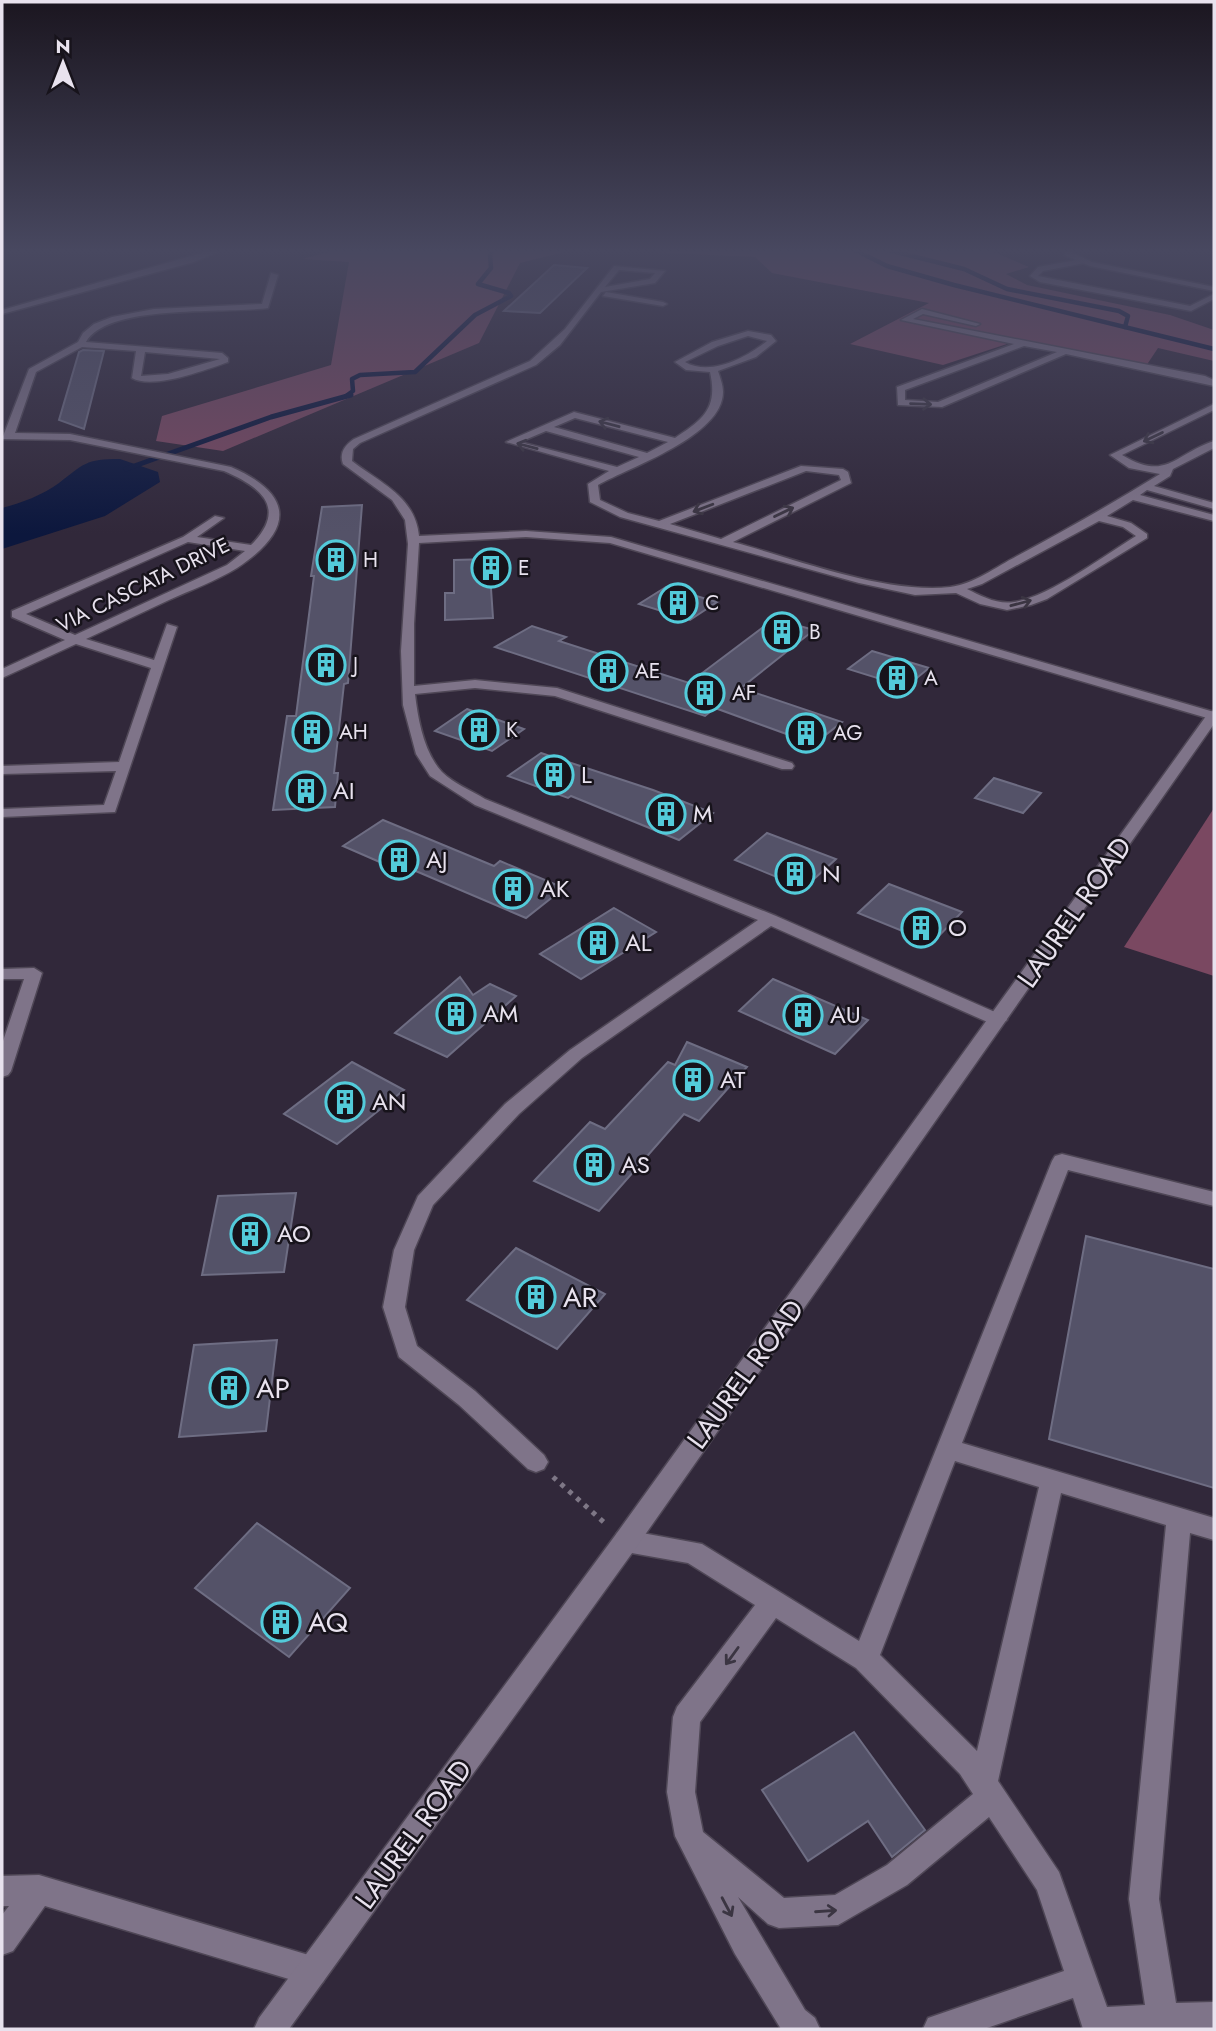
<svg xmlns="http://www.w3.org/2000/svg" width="1216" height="2031" font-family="Jost,sans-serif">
<rect width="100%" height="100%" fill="#31283a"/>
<g fill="#7a4861">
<polygon points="337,250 572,250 520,263 479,343 223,451 156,441 162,416 331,365 349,262 302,259"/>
<polygon points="609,250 989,250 1029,267 1006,274 1027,285 1170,315 1214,330 1214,361 1158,348 1144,369 1013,342 943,365 850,344 929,303 772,273 755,257"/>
<polygon points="1214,808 1214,976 1124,947"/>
</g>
<path fill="#0c173d" d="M120 459 158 472 160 482 105 516 2 549V508C21 503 43 495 59 483 84 464 85 459 120 459Z"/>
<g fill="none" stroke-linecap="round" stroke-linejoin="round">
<g stroke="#0c173d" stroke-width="4.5">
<polyline points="855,250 887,266 954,285 1214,349"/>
<polyline points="888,250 964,269 1007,289 1119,311 1128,316 1125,327"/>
<polyline points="346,396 353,391 352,379 360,375 415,372 475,315 511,296 509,293 478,284 491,268 490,254 493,250"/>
</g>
<polyline stroke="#0c173d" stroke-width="5" points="126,469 271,417 351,395"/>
</g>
<g fill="#545268" stroke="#6e6d83" stroke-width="2">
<polygon points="554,265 587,268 540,313 504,311"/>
<polygon points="83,350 104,351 84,429 59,420 79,352"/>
<polygon points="362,505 348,683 344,684 334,773 338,773 335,807 273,810 287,716 296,716 314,576 311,576 322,507"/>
<polygon points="489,559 493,618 445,620 445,593 454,593 454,560"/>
<polygon points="666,587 717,602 690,620 639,604"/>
<polygon points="774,619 814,630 741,688 842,722 814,744 715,708 705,716 495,647 532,626 566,637 559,641 689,683"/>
<polygon points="872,651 929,668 906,687 848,669"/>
<polygon points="467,709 524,729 492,751 435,731"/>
<polygon points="541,753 653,790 713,813 679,840 571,796 568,798 508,776"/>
<polygon points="994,778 1041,793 1023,813 975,798"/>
<polygon points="383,820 494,866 500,861 564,888 526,918 411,869 405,873 343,846"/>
<polygon points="767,833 836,859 804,888 735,860"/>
<polygon points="889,884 962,912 932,943 858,913"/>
<polygon points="614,908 656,932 581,979 540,954"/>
<polygon points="460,977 473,995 490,984 516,996 447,1057 395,1033"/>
<polygon points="773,979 868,1020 835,1054 739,1011"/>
<polygon points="687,1042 747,1067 699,1121 684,1114 599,1211 534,1181 590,1122 605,1129 668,1062 675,1065"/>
<polygon points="352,1062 404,1090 337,1144 284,1114"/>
<polygon points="296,1193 284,1272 202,1275 218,1196"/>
<polygon points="1086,1236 1214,1269 1214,1488 1049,1439"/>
<polygon points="516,1248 605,1294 557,1349 467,1300"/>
<polygon points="277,1340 266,1431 179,1437 194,1345"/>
<polygon points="257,1523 350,1588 289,1657 195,1588"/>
<polygon points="854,1732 925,1830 892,1857 868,1821 808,1861 762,1790"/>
</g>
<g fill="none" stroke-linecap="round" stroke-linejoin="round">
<g stroke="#4f4756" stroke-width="3">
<g id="service">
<polygon points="1082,259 1085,263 1043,271 1038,276 1190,306 1214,294 1214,299 1191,311 1040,282 1030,276 1038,267"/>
<path d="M614 266 665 271 655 283 601 292 560 345 536 365 360 443 353 449 352 461C380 483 415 496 419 536L526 531 611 537 1214 712V720L610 543 526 537 419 543 414 624V686L475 680 557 688 792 763 794 766 792 769H782L555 696 475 688 415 694C418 720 424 753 442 772 454 784 471 790 485 799L776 916 1004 1016 1007 1020 998 1026 992 1024 771 926 582 1058 519 1114 433 1205 414 1250 405 1307 417 1346 475 1391 544 1455 548 1462 544 1469 536 1472 528 1469 459 1405 399 1357 383 1307 394 1250 418 1196 505 1104 570 1050 758 920 475 805 430 776 416 754 403 705 401 651 408 544 405 520 392 500 343 464C339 453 345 445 354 439L530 361 565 329ZM619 270 655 273 650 279 605 287Z"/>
<polygon points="606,292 663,302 667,304 663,306 603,296"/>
<path d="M922 309 980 324 976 326 923 314 913 319 1205 376 1214 380V386L1066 354 942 407 898 405 897 387 1014 344 901 320ZM1024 346 1057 352 938 402 905 400V390Z"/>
<path d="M748 331 771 335 776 341 756 357 718 371C720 377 723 385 723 392 723 436 630 467 598 485L600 500 628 513 659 521 801 466 843 469 848 472 851 483 733 542C796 559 885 594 950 587 974 584 996 567 1017 556 1066 530 1113 503 1160 474L1129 468 1110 455 1214 404V410L1122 455C1167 482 1174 454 1214 441V448L1173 469 1170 476 1154 486 1214 503V509L1147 490 1140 495 1214 515V521L1133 500 1107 516 1131 523 1147 534V538L1047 599 1031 605 1007 610 980 604 956 593 915 595 859 583 620 517 590 502 588 484 609 471 506 442 574 412 675 438C704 419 718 408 710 372L686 370 675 362 712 342ZM748 336 767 341C747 357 711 377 685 362L718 346ZM575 418 668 442 647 453 554 427ZM546 431 639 457 617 467 520 442ZM806 471 839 475 841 480 721 539 670 524ZM1099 521 1123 527 1136 536C1105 555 1049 597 1014 602 998 605 981 596 967 589L982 584Z"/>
<path d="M1062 1154 1214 1192V1206L1068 1170 962 1443 1214 1518V1540L1190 1533 1159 1899 1176 2003 1214 2002V2029H1083L1073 1998 984 2029H923L928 2018 1064 1971 1037 1890 989 1817 907 1885 838 1925 779 1928 768 1924 738 1897 805 2010 815 2018 820 2029H781L735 1954 675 1836 667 1792 673 1717 677 1707 755 1605 688 1563 626 1552 617 1549 614 1541 617 1533 626 1530 702 1544 859 1641 1052 1161 1055 1156ZM955 1461 1039 1487 977 1751 880 1655ZM1061 1493 1166 1525 1129 1899 1145 2005 1107 2007 1059 1872 998 1781ZM776 1618 856 1668 960 1774 973 1794 887 1865 835 1895 784 1898 703 1832 695 1792 700 1722Z"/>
<polygon points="39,1875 312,1956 323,1960 327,1971 323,1982 312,1986 45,1906 13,1951 2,1955 2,1915 9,1906 2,1906 2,1876"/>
</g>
</g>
<g stroke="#4f4756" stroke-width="3">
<g id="minor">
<polygon points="212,250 222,250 194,262 2,314 2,310"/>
<polygon points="1066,250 1072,250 1071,252 1092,262 1214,287 1214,291 1090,266 1064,255"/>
<path d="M271 273 278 275 268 308C227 314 108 303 86 342L222 353 228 358V362C206 370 152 390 132 378L136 351 82 347 36 372 15 433 70 434 231 467C296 495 293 531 237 568 216 581 191 590 169 600 141 613 114 626 86 639L154 660 167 624 177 627 115 812 2 817V809L104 805 116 771 2 774V766L119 762 151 668 76 644 2 678V669L65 640 12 617V611L183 537 215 516 224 518 197 537 251 545C288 508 261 487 224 471L70 440 2 439 29 369 78 342 83 333 94 324 112 317 154 309 262 304ZM145 352 220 359 168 374 141 376ZM188 542 245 551 227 565 75 635 26 614Z"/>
<polygon points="34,968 42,973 11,1071 8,1075 2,1077 2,1044 24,979 2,979 2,969"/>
</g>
</g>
<g stroke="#4f4756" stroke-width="3">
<polygon id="secondary" points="1214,711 1214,724 635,1549 289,2029 254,2029 259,2018 617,1533 1209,712"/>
</g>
<polyline stroke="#7e7786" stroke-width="5" stroke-dasharray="4.5 6" stroke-linecap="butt" points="553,1477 607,1525"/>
<use href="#service" fill="#7f7489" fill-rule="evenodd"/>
<use href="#minor" fill="#7f7489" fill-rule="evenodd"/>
<use href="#secondary" fill="#7f7489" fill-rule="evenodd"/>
</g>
<defs><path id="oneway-shaft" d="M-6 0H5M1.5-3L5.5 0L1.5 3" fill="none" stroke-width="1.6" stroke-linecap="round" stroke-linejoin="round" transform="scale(1.75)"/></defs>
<g stroke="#3b3542">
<use href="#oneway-shaft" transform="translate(921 404) rotate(2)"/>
<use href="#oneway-shaft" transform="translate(609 424) rotate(-165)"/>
<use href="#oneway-shaft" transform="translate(1153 437) rotate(154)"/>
<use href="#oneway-shaft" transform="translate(527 446) rotate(-165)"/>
<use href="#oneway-shaft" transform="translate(703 508) rotate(159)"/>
<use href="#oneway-shaft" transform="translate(784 512) rotate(-26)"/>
<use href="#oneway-shaft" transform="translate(1021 603) rotate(-15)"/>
<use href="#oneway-shaft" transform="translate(732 1656) rotate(126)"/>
<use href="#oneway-shaft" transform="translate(727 1907) rotate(62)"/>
<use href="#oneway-shaft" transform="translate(826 1911) rotate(-4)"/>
</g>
<linearGradient id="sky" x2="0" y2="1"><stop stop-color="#1b1620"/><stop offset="0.47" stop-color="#484860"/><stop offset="1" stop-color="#484860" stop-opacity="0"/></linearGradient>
<rect width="1216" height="534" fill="url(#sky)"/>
<defs>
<g id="building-ring" transform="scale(2.0125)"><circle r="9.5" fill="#17131b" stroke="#53cbda" stroke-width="1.5"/><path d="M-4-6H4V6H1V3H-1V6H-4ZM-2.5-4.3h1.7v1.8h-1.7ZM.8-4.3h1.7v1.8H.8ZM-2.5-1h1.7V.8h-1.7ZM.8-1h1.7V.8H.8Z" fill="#53cbda"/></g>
</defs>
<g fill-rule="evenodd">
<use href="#building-ring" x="336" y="560"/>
<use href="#building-ring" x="491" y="568"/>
<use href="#building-ring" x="678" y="603"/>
<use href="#building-ring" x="782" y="632"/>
<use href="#building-ring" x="326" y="665"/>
<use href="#building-ring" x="608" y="671"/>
<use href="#building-ring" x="897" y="678"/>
<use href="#building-ring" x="705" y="693"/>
<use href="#building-ring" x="479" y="730"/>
<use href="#building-ring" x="312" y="732"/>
<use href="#building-ring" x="806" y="733"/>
<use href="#building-ring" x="554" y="775"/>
<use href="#building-ring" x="306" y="791"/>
<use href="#building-ring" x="666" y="814"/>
<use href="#building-ring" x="399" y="860"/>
<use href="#building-ring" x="795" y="874"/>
<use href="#building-ring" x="513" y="889"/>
<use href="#building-ring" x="921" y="928"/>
<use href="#building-ring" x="598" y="943"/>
<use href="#building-ring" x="456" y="1014"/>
<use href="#building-ring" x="803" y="1015"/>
<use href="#building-ring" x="693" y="1080"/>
<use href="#building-ring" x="345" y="1102"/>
<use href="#building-ring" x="594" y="1165"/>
<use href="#building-ring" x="250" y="1234"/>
<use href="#building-ring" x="536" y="1297"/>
<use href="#building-ring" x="229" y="1388"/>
<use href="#building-ring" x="281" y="1622"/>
</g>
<g text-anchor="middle" stroke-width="5" stroke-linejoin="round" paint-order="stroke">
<g font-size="21" fill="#e8e2ee" stroke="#17131b" text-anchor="start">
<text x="363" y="567">H</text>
<text x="518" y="575">E</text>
<text x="705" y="610">C</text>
<text x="809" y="639">B</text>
<text x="353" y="672">J</text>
<text x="635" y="678">AE</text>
<text x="924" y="685">A</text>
<text x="732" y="700">AF</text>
<text x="506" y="737">K</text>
<text x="339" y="739">AH</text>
<text x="833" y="740">AG</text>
</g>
<g font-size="21" fill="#e8e2ee" stroke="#17131b">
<text transform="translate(143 585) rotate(-26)" y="7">VIA CASCATA DRIVE</text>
</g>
<g font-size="24" fill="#e8e2ee" stroke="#17131b" text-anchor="start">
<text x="581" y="783">L</text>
<text x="333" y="799">AI</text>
<text x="693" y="822">M</text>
<text x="426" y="868">AJ</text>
<text x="822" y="882">N</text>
<text x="540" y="897">AK</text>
<text x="948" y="936">O</text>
<text x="625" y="951">AL</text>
<text x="483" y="1022">AM</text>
<text x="830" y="1023">AU</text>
<text x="720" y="1088">AT</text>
<text x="372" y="1110">AN</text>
<text x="621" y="1173">AS</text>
<text x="277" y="1242">AO</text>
</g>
<g font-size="28" fill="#e8e2ee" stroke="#17131b">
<text transform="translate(1074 912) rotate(-55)" y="10">LAUREL ROAD</text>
<text transform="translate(745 1374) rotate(-54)" y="10">LAUREL ROAD</text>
<text transform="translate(413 1834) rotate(-54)" y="10">LAUREL ROAD</text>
</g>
<g font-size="28" fill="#e8e2ee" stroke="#17131b" text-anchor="start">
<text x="563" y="1307">AR</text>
<text x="256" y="1398">AP</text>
<text x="308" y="1632">AQ</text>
</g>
</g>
<rect width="1216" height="2031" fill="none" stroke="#e8e2ee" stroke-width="7"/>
<g transform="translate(63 63)" stroke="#17131b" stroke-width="5" paint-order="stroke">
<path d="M0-5L12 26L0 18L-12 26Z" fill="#e8e2ee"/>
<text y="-10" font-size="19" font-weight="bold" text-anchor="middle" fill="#e8e2ee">N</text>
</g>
</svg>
